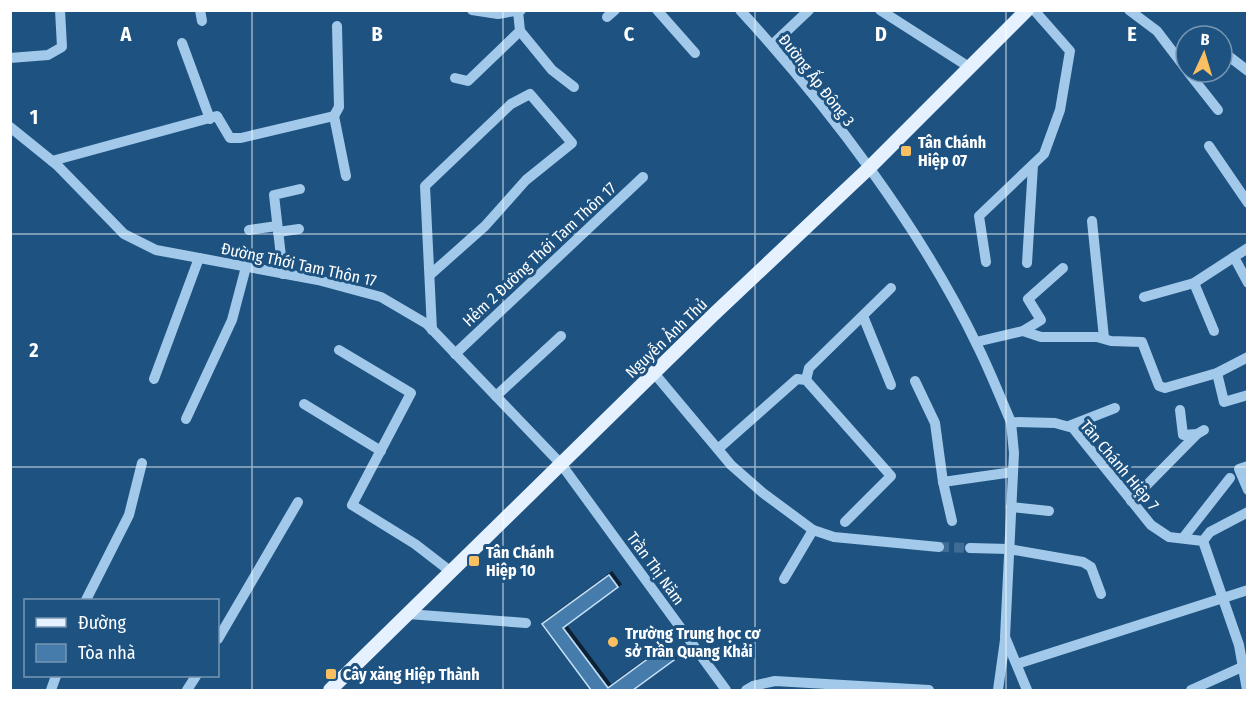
<svg xmlns="http://www.w3.org/2000/svg" width="1258" height="701" font-family="'Fira Sans Condensed',sans-serif">
<defs>
<filter id="shadow"><feDropShadow dx="3" dy="-3" stdDeviation="0" flood-color="#0009"/></filter>
</defs>
<rect width="100%" height="100%" fill="#1d5281"/>
<polygon fill="#457cab" stroke="#c6e1f7" stroke-width="1.5" filter="url(#shadow)" points="609,575 618,587 563,628 608,688 664,647 674,660 633,690 591,690 542,624"/>
<g fill="none" stroke-linecap="round" stroke-linejoin="round">
<polyline stroke="#3f6c94" stroke-width="10" stroke-dasharray="10 5" stroke-linecap="butt" points="939,547 970,548"/>
<g stroke="#a2c9e9" stroke-width="10">
<polyline points="200,10 202,21"/>
<polyline points="472,10 498,14 521,10"/>
<polyline points="657,10 695,53"/>
<path d="M740 10C829 107 921 228 978 347 990 371 1000 397 1011 422L1055 423 1073 428 1151 525 1169 537 1203 541 1239 645 1247 690"/>
<polyline points="880,10 969,67"/>
<polyline points="1129,10 1157,31 1186,69"/>
<polyline points="607,17 615,10"/>
<polyline points="520,31 552,70 574,87"/>
<polyline points="182,43 210,119"/>
<polyline points="772,45 809,10"/>
<polyline points="1222,51 1248,71"/>
<polyline points="10,58 48,55 62,47 60,10"/>
<polyline points="1188,72 1218,110"/>
<polyline points="455,78 468,81 520,31 518,11"/>
<polyline points="334,116 339,107 337,26"/>
<polyline points="10,127 57,165 124,234 156,250 318,280 381,297 427,324 561,464 726,690"/>
<polyline points="1209,146 1248,203"/>
<polyline points="52,161 217,116 230,138 241,138 334,116 346,176"/>
<polyline points="1092,221 1104,338"/>
<polyline points="249,230 277,226"/>
<polyline points="278,232 299,229"/>
<polyline points="1248,248 1234,257 1248,283"/>
<polyline points="986,262 979,216 1044,154 1060,110 1070,51 1034,10"/>
<polyline points="1027,263 1033,165"/>
<polyline points="283,274 274,195 300,189"/>
<polyline points="431,274 485,226 526,180 572,143 530,94 511,104 425,186 432,330"/>
<polyline points="1194,283 1214,331"/>
<polyline points="1144,297 1194,283 1234,257"/>
<polyline points="863,316 891,385"/>
<polyline points="1023,331 1041,320 1028,299 1063,268"/>
<polyline points="976,342 1023,331 1041,337 1097,337 1111,341 1142,342 1159,386 1165,388 1217,373 1248,357"/>
<polyline points="339,350 411,393 352,505 415,544 450,571"/>
<polyline points="455,354 643,177"/>
<polyline points="654,373 731,465 763,493 813,530 834,537 939,547"/>
<polyline points="1217,373 1224,402 1248,395"/>
<polyline points="154,379 199,258"/>
<polyline points="806,380 809,368 891,288"/>
<polyline points="915,381 935,423 943,482 1013,472"/>
<polyline points="496,396 561,336"/>
<polyline points="304,404 381,451"/>
<polyline points="1180,410 1183,435 1197,434 1204,430"/>
<polyline points="186,419 232,320 246,267"/>
<polyline points="1011,422 1014,453 1005,637 1027,690"/>
<polyline points="1069,426 1115,408"/>
<polyline points="718,449 797,379 806,380 891,476 845,522"/>
<polyline points="1248,466 1239,469 1248,490"/>
<polyline points="943,482 952,521"/>
<polyline points="1131,501 1197,434"/>
<polyline points="1011,507 1049,511"/>
<polyline points="1183,538 1230,478"/>
<polyline points="1203,541 1210,532 1248,512"/>
<polyline points="970,548 1009,549 1083,562 1091,567 1101,594"/>
<polyline points="784,579 813,530"/>
<polyline points="86,600 129,515 142,463"/>
<polyline points="408,614 526,623"/>
<polyline points="218,639 298,502"/>
<polyline points="1017,664 1248,590"/>
<polyline points="51,690 56,676"/>
<polyline points="187,690 196,676"/>
<polyline points="746,690 753,686 775,681 929,690"/>
<polyline points="998,690 1005,640"/>
<polyline points="1191,690 1242,667"/>
</g>
<polyline stroke="#e5f1fe" stroke-width="14" points="330,690 712,316 868,169 1027,10"/>
</g>
<path fill="none" stroke="#fff" stroke-width="1.5" stroke-opacity="0.55" d="M252 10V690M503 10V690M755 10V690M1006 10V690M10 234H1248M10 467H1248"/>
<g fill="#f9bf60" stroke="#1d5281" stroke-width="2">
<rect x="900" y="145" width="12" height="12" rx="3"/>
<rect x="468" y="555" width="12" height="12" rx="3"/>
<circle cx="613" cy="642" r="6"/>
<rect x="325" y="668" width="12" height="12" rx="3"/>
</g>
<g text-anchor="middle" stroke-width="6" stroke-linejoin="round" paint-order="stroke">
<g font-size="16" fill="#fff" stroke="#1d5281">
<text transform="translate(817 80) rotate(52)" y="6">Đường Ấp Đông 3</text>
<text transform="translate(539 254) rotate(-43)" y="6">Hẻm 2 Đường Thới Tam Thôn 17</text>
<text transform="translate(299 264) rotate(12)" y="6">Đường Thới Tam Thôn 17</text>
<text transform="translate(666 338) rotate(-44)" y="6">Nguyễn Ảnh Thủ</text>
<text transform="translate(1120 465) rotate(50)" y="6">Tân Chánh Hiệp 7</text>
<text transform="translate(656 568) rotate(54)" y="6">Trần Thị Năm</text>
</g>
<g font-size="16" font-weight="bold" fill="#fff" stroke="#1d5281" text-anchor="start">
<text x="918" y="148">Tân Chánh<tspan x="918" dy="18">Hiệp 07</tspan></text>
<text x="486" y="558">Tân Chánh<tspan x="486" dy="18">Hiệp 10</tspan></text>
<text x="625" y="639">Trường Trung học cơ<tspan x="625" dy="18">sở Trần Quang Khải</tspan></text>
<text x="343" y="680">Cây xăng Hiệp Thành</text>
</g>
</g>
<g font-size="20" text-anchor="middle" font-weight="bold" fill="#fff" stroke="#1d5281" stroke-width="6" stroke-linejoin="round" paint-order="stroke">
<text x="126" y="41">A</text>
<text x="377" y="41">B</text>
<text x="629" y="41">C</text>
<text x="881" y="41">D</text>
<text x="1132" y="41">E</text>
<text x="34" y="124">1</text>
<text x="34" y="357">2</text>
</g>
<rect width="1258" height="701" fill="none" stroke="#ffffff" stroke-width="24"/>
<rect x="24" y="599" width="195" height="78" fill="#1d5281" stroke="#7797b3" stroke-width="1.5"/>
<rect x="36" y="618" width="30" height="9" fill="#e5f1fe" stroke="#7797b3" stroke-width="1.5"/>
<text x="78" y="629" font-size="18" fill="#ffffff">Đường</text>
<rect x="36" y="644" width="30" height="18" fill="#457cab" stroke="#7797b3" stroke-width="1.5"/>
<text x="78" y="659" font-size="18" fill="#ffffff">Tòa nhà</text>
<g transform="translate(1204 54) rotate(4)"><circle r="28" fill="#1d5281" stroke="#7797b3" stroke-width="1.5"/>
<path d="M0-4.5L10 22L0 15L-10 22Z" fill="#f9bf60"/>
<text y="-9" font-size="16" font-weight="bold" text-anchor="middle" fill="#ffffff">B</text>
</g>
</svg>
